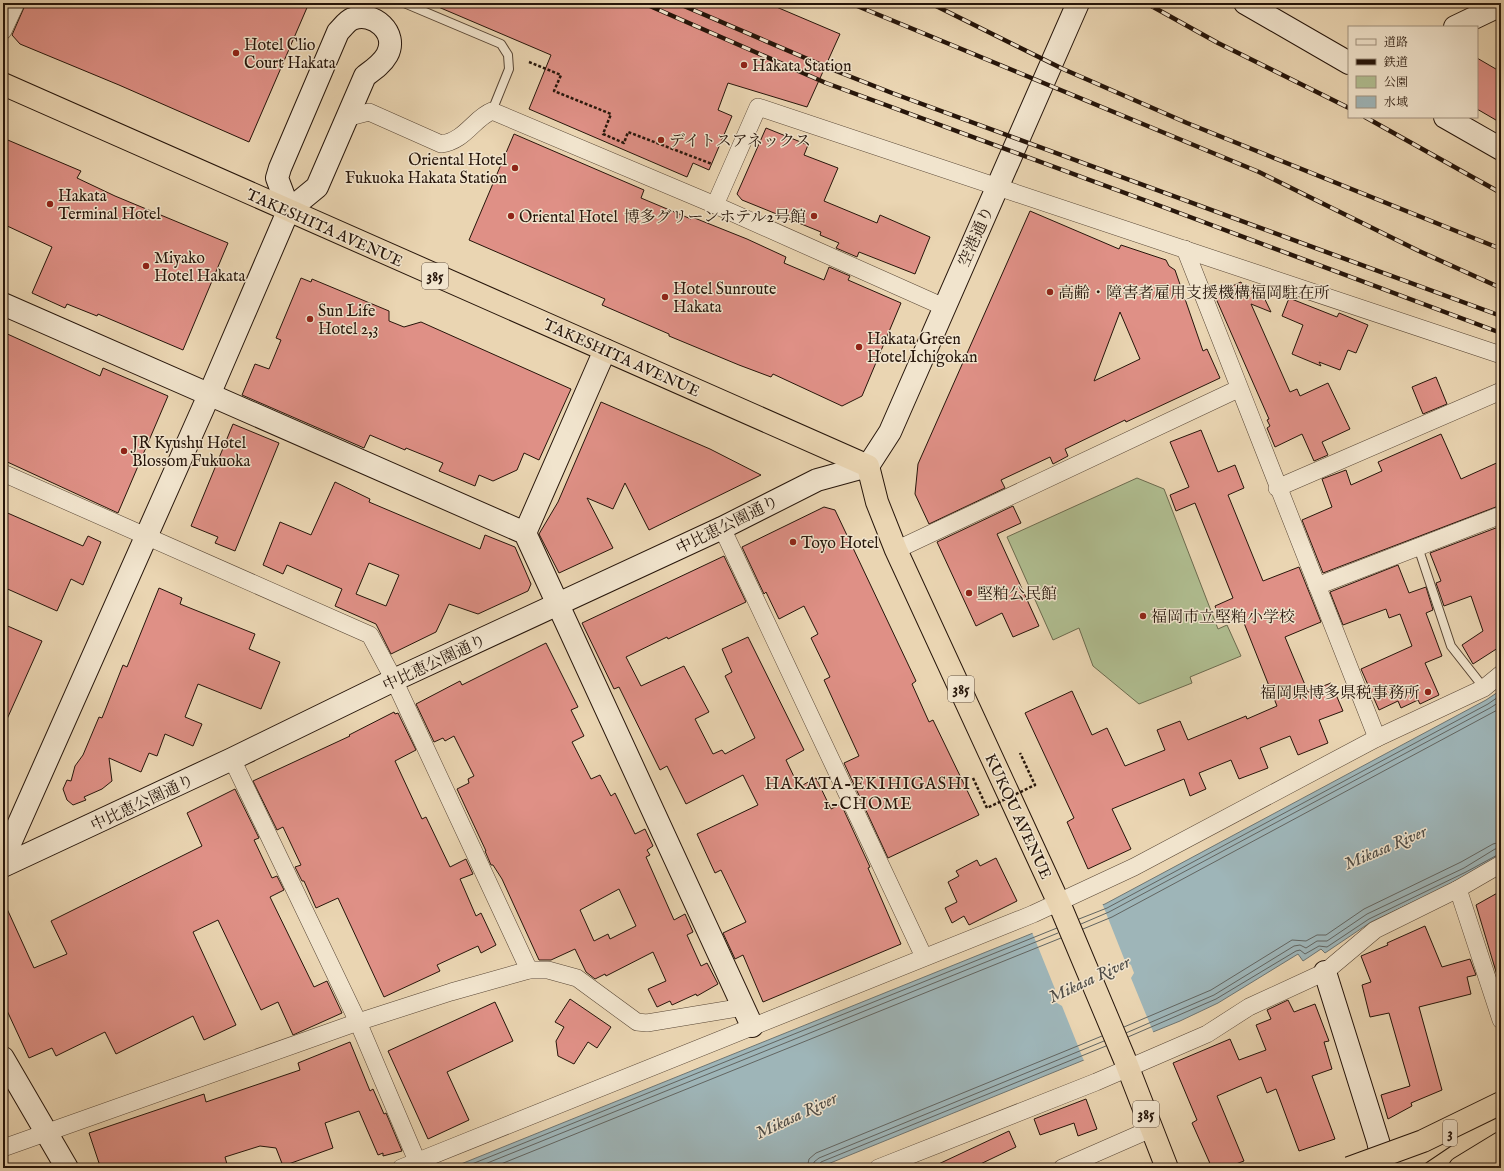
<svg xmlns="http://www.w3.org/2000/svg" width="1504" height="1171" font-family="'IM FELL English','Noto Serif JP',serif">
<rect width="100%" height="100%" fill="#ead5b2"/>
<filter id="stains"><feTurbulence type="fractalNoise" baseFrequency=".005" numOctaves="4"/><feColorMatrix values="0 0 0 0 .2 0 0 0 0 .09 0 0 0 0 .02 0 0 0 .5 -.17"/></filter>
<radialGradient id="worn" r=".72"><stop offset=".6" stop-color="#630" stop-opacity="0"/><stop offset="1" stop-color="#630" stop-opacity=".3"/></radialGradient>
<polygon fill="#b0be91" stroke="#6b6a4e" points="1137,478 1164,489 1218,629 1227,625 1241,656 1190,677 1192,683 1139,704 1093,666 1079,628 1053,640 1007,537"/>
<polygon fill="#9eb5b8" stroke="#6e7572" points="1501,690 1501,856 1468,876 1371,922 1325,953 1321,949 1303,961 1298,954 1218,1003 1180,1021 818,1168 451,1168 1105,904 1486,700"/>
<polygon fill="#ead5b2" points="1102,903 1125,961 1131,965 1134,973 1131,978 1154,1034 1084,1061 1062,1006 1057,1003 1053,995 1055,989 1032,932"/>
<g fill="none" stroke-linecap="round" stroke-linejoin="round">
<g stroke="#626561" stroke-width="1">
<polyline points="1079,919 1107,908 1488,704 1501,695"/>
<polyline points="1081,924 1109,912 1490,708 1501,701"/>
<polyline points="1083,929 1112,917 1501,708"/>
<polyline points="1124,1027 1211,990 1292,940 1306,941 1317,935 1326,935 1364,909 1461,862 1493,844 1501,842"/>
<polyline points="1126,1033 1214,995 1294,946 1300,945 1306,948 1317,941 1327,941 1367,914 1464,868 1495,849 1501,848"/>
<polyline points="1128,1037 1216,999 1296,951 1300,950 1305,954 1319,946 1327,947 1369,919 1466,872 1501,853"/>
<polyline points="462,1168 1057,928"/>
<polyline points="475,1168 1058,933"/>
<polyline points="491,1168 1061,938"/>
<polyline points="807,1168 809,1159 816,1153 1102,1036"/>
<polyline points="813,1168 814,1162 819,1158 1104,1041"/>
<polyline points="818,1168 821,1162 1106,1046"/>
</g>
</g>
<g fill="#df9086" stroke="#26150a" fill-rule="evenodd">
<polygon points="26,3 309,3 249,142 119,85 20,44 12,35"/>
<polygon points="429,3 767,3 840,34 807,107 728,83 718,110 732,116 709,170 693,163 687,177 529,109 551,55"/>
<polygon points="1477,58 1501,72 1501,123 1477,109"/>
<polygon points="766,128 808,145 804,155 838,168 824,201 877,223 880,215 930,237 915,274 859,252 857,257 836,248 839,243 820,235 821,232 742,200 737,194"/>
<polygon points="514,134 644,190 641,198 691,219 692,217 747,239 786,257 784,263 824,280 829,267 850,276 848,280 901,303 862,396 842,406 773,374 771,377 739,365 669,336 669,334 602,305 605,299 469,240"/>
<polygon points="3,138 81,171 77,178 115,196 228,243 183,350 98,314 97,316 67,304 65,308 32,293 52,247 3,224"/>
<path d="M1030 211 1119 249 1121 245 1166 260 1169 266 1175 270 1203 351 1207 349 1220 378 1126 422 1125 420 1065 449 1068 456 1053 464 1050 457 1001 480 1005 488 929 524 915 494 918 464ZM1120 312 1140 359 1094 381Z"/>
<polygon points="301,278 311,282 312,279 389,311 389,321 404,327 421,322 571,389 539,460 524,453 517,470 493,481 479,475 475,486 439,471 443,463 406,448 405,450 370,435 364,448 242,395 255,364 269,369 281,340 276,338"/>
<polygon points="1241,282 1246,293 1259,287 1271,312 1251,304 1290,392 1297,389 1300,396 1328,383 1350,429 1322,442 1328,455 1314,461 1302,434 1275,447 1267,428 1270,426 1267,420 1269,419 1214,294"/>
<polygon points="1289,298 1337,317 1339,313 1368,325 1356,353 1348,350 1340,370 1319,362 1321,366 1292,354 1303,325 1282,316"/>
<polygon points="3,332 100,376 103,368 168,396 118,513 3,460"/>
<polygon points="1436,377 1447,404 1423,414 1412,387"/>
<polygon points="601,402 710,449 761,475 649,530 625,483 613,509 587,498 613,548 559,573 539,534 558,502"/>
<polygon points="233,424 279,443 235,551 215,543 218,537 191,526"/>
<polygon points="1201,430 1218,472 1235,465 1244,488 1228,495 1263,581 1299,567 1321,622 1285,637 1308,692 1331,683 1343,711 1319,720 1328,743 1298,755 1290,736 1260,748 1268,768 1239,779 1231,760 1199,773 1206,789 1190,796 1184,779 1112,809 1131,849 1088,869 1067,822 1074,818 1025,713 1072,691 1092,735 1107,728 1125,766 1165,750 1157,730 1180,721 1188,740 1246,716 1247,719 1277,706 1240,613 1221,621 1215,606 1233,598 1195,503 1176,511 1170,495 1189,487 1170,442"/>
<polygon points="1441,434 1461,479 1501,461 1501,505 1323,573 1302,520 1332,507 1322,479 1346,470 1351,485 1382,471 1378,462"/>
<path d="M335 482 370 499 369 502 480 549 485 535 515 547 531 584 528 591 478 614 449 604 436 632 391 654 376 624 335 606 342 589 287 565 283 574 263 565 280 522 311 535ZM369 563 399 575 386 606 356 594Z"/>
<polygon points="1013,506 1021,523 997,534 1039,626 1013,637 1002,613 976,626 937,542"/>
<polygon points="824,507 835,510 916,681 912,684 929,722 933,720 979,815 888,858 844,763 859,756 824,680 830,677 811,638 818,634 804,606 779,619 766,592 764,594 742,547"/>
<polygon points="3,511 83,546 88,536 101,542 83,585 71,579 57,611 3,587"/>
<polygon points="1501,526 1501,646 1473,664 1462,645 1483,631 1471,596 1444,606 1436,583 1441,581 1430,553"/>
<polygon points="724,556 746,602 668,639 667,637 626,657 641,686 684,666 709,712 695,719 713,754 722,750 725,754 755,738 725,676 732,672 722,649 748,637 804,750 786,760 799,787 816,778 831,809 841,804 870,867 868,868 901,944 763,1002 743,955 735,959 723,933 746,922 721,870 715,873 697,834 758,805 743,775 686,804 667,766 660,770 619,687 614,689 582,623"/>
<polygon points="1398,565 1409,593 1426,587 1433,610 1426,613 1442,656 1425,663 1439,695 1420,704 1418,700 1401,708 1398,701 1379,710 1361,669 1412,646 1400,614 1389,618 1386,609 1343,625 1330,592"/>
<polygon points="159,588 182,598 180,604 255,634 249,649 280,662 261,709 198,684 185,717 202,724 193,746 165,734 157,756 149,753 141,772 109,758 112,781 102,789 84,797 86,800 73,805 67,800 63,789 67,780 71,781 75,766 83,755 99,717 102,718 123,665 127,667"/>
<polygon points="3,624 42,641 3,728"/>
<path d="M546 643 578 707 571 710 584 736 572 742 591 779 600 775 611 796 615 793 635 834 645 829 653 846 647 850 650 855 646 857 674 920 685 914 693 932 687 935 701 966 707 963 718 984 697 996 696 994 672 1005 670 1001 657 1007 648 989 666 981 653 952 606 976 605 974 595 979 586 972 575 949 551 960H539L502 879 493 865H491L485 851H486L457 789 469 783 468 779 474 776 454 736 445 741 443 738 434 742 416 704 460 681 462 685ZM619 889 636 926 610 939 608 934 594 941 580 910Z"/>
<polygon points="394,712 395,714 398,713 416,750 395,761 422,819 426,817 450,867 466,859 473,874 460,879 476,916 481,913 496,945 481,953 478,946 437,965 440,971 384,997 338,898 316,908 304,881 302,881 295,867 301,865 283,827 277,830 253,781 350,736 349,735"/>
<polygon points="235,789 259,838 254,840 272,878 277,876 284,890 270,897 314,987 327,981 342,1013 293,1035 278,1002 261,1010 218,920 193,932 236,1025 204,1040 193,1016 116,1054 105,1032 56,1056 52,1048 29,1058 3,1002 3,900 34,968 67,954 51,921 202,846 187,813"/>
<polygon points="996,858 1017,901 969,925 964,916 952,923 945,908 957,902 948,882 959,876 956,871 977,860 980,866"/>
<polygon points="1501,891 1501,974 1497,975 1476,905"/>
<polygon points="1425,926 1442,967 1470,959 1476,975 1467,977 1471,994 1419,1007 1442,1090 1411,1103 1412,1106 1388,1119 1381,1095 1410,1086 1389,1013 1370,1017 1362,985 1371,982 1361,956 1388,945 1387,943"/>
<polygon points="570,999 611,1027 597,1048 588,1042 574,1064 558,1056 556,1041 564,1027 555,1022"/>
<polygon points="1288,1000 1294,1012 1315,1004 1329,1041 1324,1042 1332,1069 1312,1076 1335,1139 1299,1151 1276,1089 1267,1093 1261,1077 1217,1096 1244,1161 1225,1168 1212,1168 1192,1123 1197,1120 1173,1063 1230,1039 1239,1060 1266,1050 1256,1025 1271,1019 1267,1010"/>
<polygon points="495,1002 513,1041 447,1072 469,1120 428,1139 388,1051"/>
<polygon points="350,1042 370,1091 373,1089 384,1114 386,1113 402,1151 383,1156 383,1153 378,1155 359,1111 325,1123 333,1148 283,1166 276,1148 260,1146 225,1157 228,1168 107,1168 99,1163 89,1133 204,1094 206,1102 300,1070 298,1063"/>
<polygon points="1086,1099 1097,1129 1078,1136 1074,1123 1040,1135 1034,1119"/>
<polygon points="1009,1131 1016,1147 972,1168 930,1168"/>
</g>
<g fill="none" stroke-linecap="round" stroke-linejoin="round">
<g stroke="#574534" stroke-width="10">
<g id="lane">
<polyline points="404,3 501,44 508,55 509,69 492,111"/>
<polyline points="352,17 358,3"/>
<polyline points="1418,547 1451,646 1484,688"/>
</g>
</g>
<g stroke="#574534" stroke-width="18">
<g id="street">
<polyline points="3,31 16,3"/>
<path d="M346 118 369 112 441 144C465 141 474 118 492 111L715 205 944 307"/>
<polyline points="715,205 758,107 1501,355"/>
<polyline points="1185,249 1377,738"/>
<polyline points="3,473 370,635 394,680 529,970"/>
<polyline points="1277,488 1501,391"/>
<polyline points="722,528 924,957"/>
<polyline points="896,550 1238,389"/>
<polyline points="1317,586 1501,515"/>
<polyline points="232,759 358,1022 417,1161"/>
<polyline points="1458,889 1501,1020"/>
<polyline points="3,1148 358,1022 451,992 529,970 548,970 577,978 637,1022 647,1023 744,1007"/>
<polyline points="401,1168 1033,914 1134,867 1377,738 1484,688 1501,674"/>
<polyline points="878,1168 1096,1082 1207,1034 1249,1007 1325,972 1375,930 1458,889 1501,864"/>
<polyline points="1062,1168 1151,1129"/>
</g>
</g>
<g stroke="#26150a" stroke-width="24">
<g id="secondary">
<polyline points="1245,3 1349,63"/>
<polyline points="1455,27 1501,5"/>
<polyline points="1445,117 1501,149"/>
<polyline points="3,304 525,533 752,1026"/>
<polyline points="525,533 605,350"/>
<path d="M3 859 209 395 286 216 289 210 317 187 365 76C373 70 382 64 387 55 399 33 373 10 352 19 347 21 342 28 338 32L280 168 277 178 289 210"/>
<polyline points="3,866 232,759 394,680 722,528 817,480 868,466 890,432 1078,3"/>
<polyline points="1325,972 1378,1141 1384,1168"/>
<polyline points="3,1058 67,1168"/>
</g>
</g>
<g stroke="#26150a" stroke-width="24">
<g id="highway">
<polyline points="3,84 868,466 877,502 896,550 1062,910 1125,1060 1167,1168"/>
<polyline points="1398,1168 1444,1137"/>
<polyline points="1460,1168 1501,1143"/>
<polyline points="1495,1168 1501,1161"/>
</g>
</g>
<polyline stroke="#26150a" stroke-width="2.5" stroke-dasharray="3 2" stroke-linecap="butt" points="529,62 561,75 554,91 611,114 603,134 624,143 628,132 712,164"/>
<use href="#lane" stroke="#f1e4cd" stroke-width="8"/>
<use href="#street" stroke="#f1e4cd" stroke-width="17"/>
<use href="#secondary" stroke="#f1e4cd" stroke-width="22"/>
<use href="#highway" stroke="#ead5b2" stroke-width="22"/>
<g stroke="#26150a" stroke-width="4.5">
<g id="rail">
<polyline points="643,3 826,83 1174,211 1501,333"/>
<polyline points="677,3 831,69 892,93 1501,316"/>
<polyline points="850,3 1259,172 1419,251 1501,288"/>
<polyline points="930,3 1063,69 1187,123 1501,249"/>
<polyline points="1146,3 1218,43 1349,108"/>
<polyline points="1365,117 1501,193"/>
</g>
</g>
<use href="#rail" stroke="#f1e4cd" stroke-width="3" stroke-dasharray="9" stroke-linecap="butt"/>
<g stroke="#26150a" stroke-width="24" stroke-linecap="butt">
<polyline id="highway-bridge" points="1349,1168 1423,1141 1501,1103"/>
</g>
<polyline stroke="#26150a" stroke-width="2.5" stroke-dasharray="3 2" stroke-linecap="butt" points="973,778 987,808 1035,785 1020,753"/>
<use href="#highway-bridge" stroke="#ead5b2" stroke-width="22"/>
</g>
<g fill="#8f2418" stroke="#f1e4cd" stroke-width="1.5">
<circle cx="236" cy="53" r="4"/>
<circle cx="744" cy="65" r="4"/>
<circle cx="661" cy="140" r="4"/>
<circle cx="515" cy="168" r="4"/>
<circle cx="50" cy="204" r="4"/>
<circle cx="511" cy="216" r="4"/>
<circle cx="814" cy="216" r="4"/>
<circle cx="146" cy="266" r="4"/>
<circle cx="1050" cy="292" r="4"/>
<circle cx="665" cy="297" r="4"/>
<circle cx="310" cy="319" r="4"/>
<circle cx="859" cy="347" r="4"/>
<circle cx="124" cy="451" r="4"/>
<circle cx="793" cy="542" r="4"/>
<circle cx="969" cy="593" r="4"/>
<circle cx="1143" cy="616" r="4"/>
<circle cx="1428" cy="692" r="4"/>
</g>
<g text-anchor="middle" stroke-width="3" stroke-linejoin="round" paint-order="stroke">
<g fill="#f1e4cd" stroke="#635344" stroke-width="1">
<rect x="422" y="263" width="26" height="26" rx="3"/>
<rect x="948" y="676" width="26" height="26" rx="3"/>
<rect x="1133" y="1101" width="26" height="26" rx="3"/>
<rect x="1443" y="1120" width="14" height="26" rx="3"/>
</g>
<g font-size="15" font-weight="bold" fill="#26150a">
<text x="435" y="281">385</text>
<text x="961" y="694">385</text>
<text x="1146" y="1119">385</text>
<text x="1450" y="1138">3</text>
</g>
<g font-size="16" fill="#26150a" stroke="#f1e4cd" text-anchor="start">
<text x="244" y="50">Hotel Clio<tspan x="244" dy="18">Court Hakata</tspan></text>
<text x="752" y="71">Hakata Station</text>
<text x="669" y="146">デイトスアネックス</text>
<text x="507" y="165" text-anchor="end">Oriental Hotel<tspan x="507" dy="18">Fukuoka Hakata Station</tspan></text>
<text x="58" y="201">Hakata<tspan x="58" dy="18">Terminal Hotel</tspan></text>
<text x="519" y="222">Oriental Hotel</text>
<text x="806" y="222" text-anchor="end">博多グリーンホテル2号館</text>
<text x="154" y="263">Miyako<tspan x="154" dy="18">Hotel Hakata</tspan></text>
<text x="673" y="294">Hotel Sunroute<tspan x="673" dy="18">Hakata</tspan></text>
<text x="1058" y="298">高齢・障害者雇用支援機構福岡駐在所</text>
<text x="318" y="316">Sun Life<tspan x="318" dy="18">Hotel 2,3</tspan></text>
<text x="867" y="344">Hakata Green<tspan x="867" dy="18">Hotel Ichigokan</tspan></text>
<text x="132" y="448">JR Kyushu Hotel<tspan x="132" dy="18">Blossom Fukuoka</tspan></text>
<text x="801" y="548">Toyo Hotel</text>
<text x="977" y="599">堅粕公民館</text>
<text x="1151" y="622">福岡市立堅粕小学校</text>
<text x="1420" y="698" text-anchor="end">福岡県博多県税事務所</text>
</g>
<g font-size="16" fill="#26150a" stroke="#f1e4cd">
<text transform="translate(325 227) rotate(24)" y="6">TAKESHITA AVENUE</text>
<text transform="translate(975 236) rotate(-66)" y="6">空港通り</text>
<text transform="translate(622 357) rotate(24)" y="6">TAKESHITA AVENUE</text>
<text transform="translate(727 524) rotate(-26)" y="6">中比恵公園通り</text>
<text transform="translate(434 662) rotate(-25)" y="6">中比恵公園通り</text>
<text transform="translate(142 802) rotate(-25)" y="6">中比恵公園通り</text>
<text transform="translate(1019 816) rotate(65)" y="6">KUKOU AVENUE</text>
</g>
<g font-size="17" letter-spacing="1" fill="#26150a" stroke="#f1e4cd">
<text x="868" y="789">HAKATA-EKIHIGASHI<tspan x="868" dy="20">1-CHOME</tspan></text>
</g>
<g font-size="17" font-style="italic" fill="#504d47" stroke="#f1e4cd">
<text transform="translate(1385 847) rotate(-23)" y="6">Mikasa River</text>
<text transform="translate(1089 979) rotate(-25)" y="6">Mikasa River</text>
<text transform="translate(796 1115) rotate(-25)" y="6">Mikasa River</text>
</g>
</g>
<rect width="1504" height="1171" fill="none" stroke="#ead5b2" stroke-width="16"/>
<rect x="4" y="4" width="1496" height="1163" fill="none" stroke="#26150a" stroke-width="2"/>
<rect x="8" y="8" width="1488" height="1155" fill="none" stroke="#26150a"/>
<rect x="1348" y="26" width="130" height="92" fill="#f1e4cd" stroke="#a0917f"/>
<rect x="1356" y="39" width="20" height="6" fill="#f1e4cd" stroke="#a0917f"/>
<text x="1384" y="46" font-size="12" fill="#26150a">道路</text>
<rect x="1356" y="59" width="20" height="6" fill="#26150a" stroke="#a0917f"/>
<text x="1384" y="66" font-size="12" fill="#26150a">鉄道</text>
<rect x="1356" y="76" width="20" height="12" fill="#b0be91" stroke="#a0917f"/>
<text x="1384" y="86" font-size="12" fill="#26150a">公園</text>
<rect x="1356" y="96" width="20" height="12" fill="#9eb5b8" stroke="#a0917f"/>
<text x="1384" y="106" font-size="12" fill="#26150a">水域</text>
<rect width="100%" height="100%" filter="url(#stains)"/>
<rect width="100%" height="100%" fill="url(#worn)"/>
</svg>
